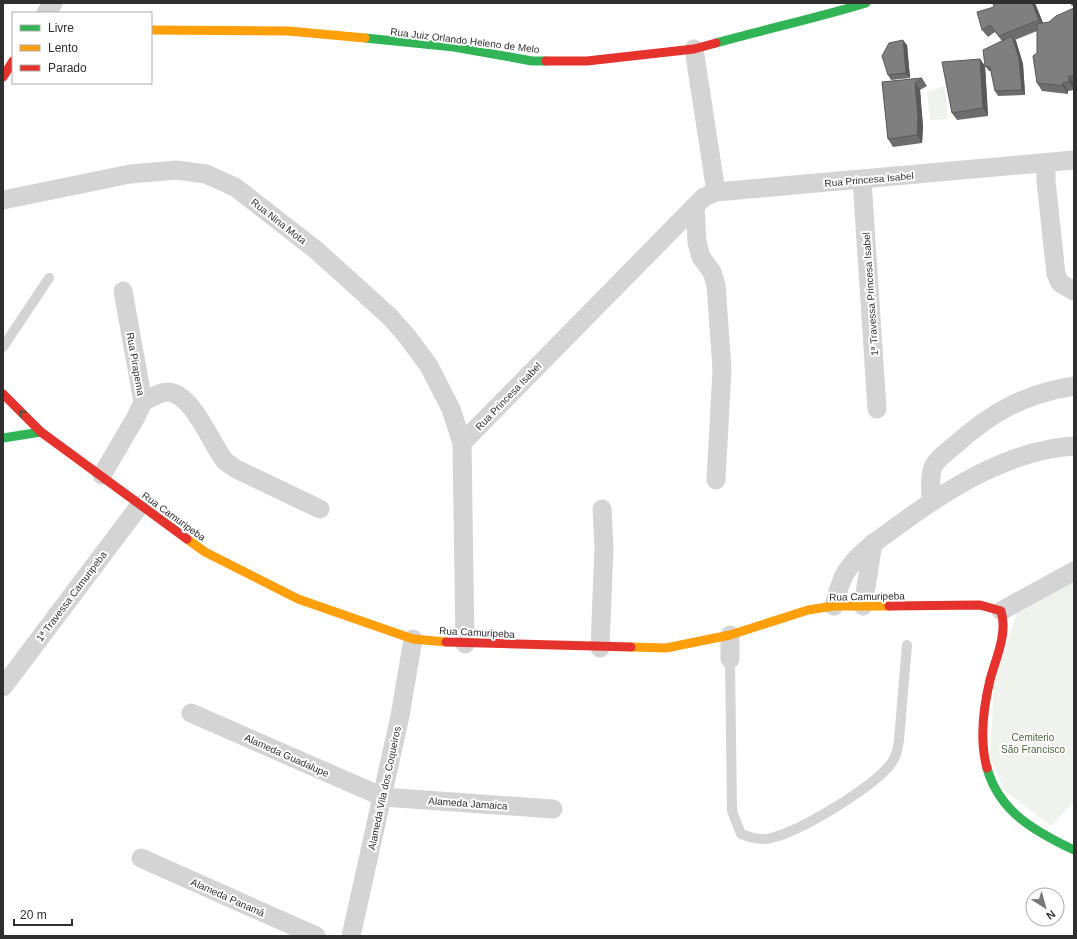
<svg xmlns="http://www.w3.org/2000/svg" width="1077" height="939" font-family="Arial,sans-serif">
<rect width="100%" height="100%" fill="#fff"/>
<g fill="#f0f3ed">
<polygon points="945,86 948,119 930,120 927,92"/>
<polygon points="1074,579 1074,802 1051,826 1004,790 990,756 994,682 1018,610"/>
</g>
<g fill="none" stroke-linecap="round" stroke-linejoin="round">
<g stroke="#d4d4d4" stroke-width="10">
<polyline points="3,347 49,278"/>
<path d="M730 659 732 811 741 834C750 837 761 841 771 838 801 831 870 789 890 765 896 758 898 749 899 740L907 645"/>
</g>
<g stroke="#d4d4d4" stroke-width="19">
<polyline points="46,13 53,3"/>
<polyline points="694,49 716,192"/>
<polyline points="1046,163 1046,181 1056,274 1060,283 1074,291"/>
<polyline points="862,180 877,409"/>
<polyline points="3,200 130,174 176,170 206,174 235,187 316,250 389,316 406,335 429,366 451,409 462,443"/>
<polyline points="695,206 697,242 701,257 712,272 716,285 722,369 716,480"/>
<path d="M143 402C151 398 159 392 168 392 192 393 211 443 224 460 227 463 232 466 236 469L320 509"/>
<polyline points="102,475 136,417 143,402 123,291"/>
<path d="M931 501C931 490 929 477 933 467 937 458 948 451 955 445 992 412 1024 394 1074 386"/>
<path d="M834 606C837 595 840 581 846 572 858 553 878 540 896 527 947 489 1009 450 1074 446"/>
<polyline points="863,606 873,543"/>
<polyline points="1001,611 1074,571"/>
<polyline points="730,635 730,659"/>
<polyline points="465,644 462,443 704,197 716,192 1074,160"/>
<polyline points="600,648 604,547 602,509"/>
<polyline points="3,687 140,505"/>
<polyline points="191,713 383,797 553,809"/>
<polyline points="141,858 316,936"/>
<polyline points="351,936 400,716 413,639"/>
</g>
<g stroke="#30b455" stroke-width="9">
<polyline points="365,38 454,47 532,61 546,61"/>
<path d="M716 43C766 29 817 18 866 3"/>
<polyline points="3,438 41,432"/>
<path d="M987 768C999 812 1036 832 1074 850"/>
</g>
<g stroke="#ff9f0a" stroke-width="9">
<polyline points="151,30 288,31 365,38"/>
<polyline points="187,539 205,552 298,599 413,639 446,642"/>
<polyline points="631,647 666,648 730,635 808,610 834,606 889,606"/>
</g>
<g stroke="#e5322d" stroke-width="9">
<polyline points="546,61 587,61 694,49 716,43"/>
<polyline points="3,77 13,61"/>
<polyline points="3,394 41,432 187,539"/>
<path d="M889 606 980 605 1001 611C1008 633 996 658 990 680 983 709 979 739 987 768"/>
<polyline points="446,642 631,647"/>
</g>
</g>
<g fill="#6d6d6d">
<polygon points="1035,3 1043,23 1049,22 1074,8 1074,90 1068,91 1068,94 1042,91 1037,83 1037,31 1015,40 1016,41 1023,64 1025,95 998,96 995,91 991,71 989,71 985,66 1002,41 995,32 988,37 982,30 994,7"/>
<polygon points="1070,3 1074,3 1074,5 1072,6"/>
<polygon points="907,45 910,78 891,80 888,75"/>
<polygon points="980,59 985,66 988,116 957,120 952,113"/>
<polygon points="922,78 927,86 920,90 923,127 922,143 893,147 888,139 882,82"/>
</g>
<g fill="#595959">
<polygon points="1032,3 1035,3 1045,28 1039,20"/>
<polygon points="1012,36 1016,41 1023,64 1025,95 1022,90"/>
<polygon points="903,40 907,45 910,78 906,73"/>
<polygon points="980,59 985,66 988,116 983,108"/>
<polygon points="1069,76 1074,83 1074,89 1069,82"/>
<polygon points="915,83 920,90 923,127 922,143 917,135"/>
<polygon points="1063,83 1068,91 1068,94 1063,86"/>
</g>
<g fill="#7f7f7f" stroke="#595959">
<polygon points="993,3 1032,3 1039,20 999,36 990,25 982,30 977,12 994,7"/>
<polygon points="1074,8 1074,76 1069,76 1069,82 1063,83 1063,86 1037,83 1033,56 1037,53 1037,24 1049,22 1056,16"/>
<polygon points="1012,36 1019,59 1022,90 995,91 990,67 985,66 983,50"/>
<polygon points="903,40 906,73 888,75 882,56 889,43"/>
<polygon points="980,59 983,108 952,113 942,62"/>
<polygon points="922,78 915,83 918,119 917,135 888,139 882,82"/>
</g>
<defs><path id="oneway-chevron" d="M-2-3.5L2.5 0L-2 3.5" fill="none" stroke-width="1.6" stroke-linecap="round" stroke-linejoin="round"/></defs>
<use stroke="#2f5e3c" href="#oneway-chevron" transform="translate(22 413) rotate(-134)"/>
<g text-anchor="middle" stroke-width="4" stroke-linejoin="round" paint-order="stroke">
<g font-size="10" fill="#2f2f2f" stroke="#fff">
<text transform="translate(465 40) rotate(7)" y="4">Rua Juiz Orlando Heleno de Melo</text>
<text transform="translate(869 179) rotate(-5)" y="4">Rua Princesa Isabel</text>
<text transform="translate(279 221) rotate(38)" y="4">Rua Nina Mota</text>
<text transform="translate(870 294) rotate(-94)" y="4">1ª Travessa Princesa Isabel</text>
<text transform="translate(136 364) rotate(80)" y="4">Rua Pirapema</text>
<text transform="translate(508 396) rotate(-46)" y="4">Rua Princesa Isabel</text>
<text transform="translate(174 516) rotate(36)" y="4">Rua Camuripeba</text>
<text transform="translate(71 596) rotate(-53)" y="4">1ª Travessa Camuripeba</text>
<text transform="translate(867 596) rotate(-1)" y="4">Rua Camuripeba</text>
<text transform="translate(477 632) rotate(3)" y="4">Rua Camuripeba</text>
<text transform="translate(287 755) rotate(24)" y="4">Alameda Guadalupe</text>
<text transform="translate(384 788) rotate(-78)" y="4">Alameda Vila dos Coqueiros</text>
<text transform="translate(468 803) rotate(4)" y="4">Alameda Jamaica</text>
<text transform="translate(228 897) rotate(24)" y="4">Alameda Panamá</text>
</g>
<g font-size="10" fill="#4f6641" stroke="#fff">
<text x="1033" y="741">Cemiterio<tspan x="1033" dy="12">São Francisco</tspan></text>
</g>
</g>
<rect width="1077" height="939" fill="none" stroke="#2f2f2f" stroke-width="8"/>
<rect x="12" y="12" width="140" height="72" fill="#ffffff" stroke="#acacac"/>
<rect x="20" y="25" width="20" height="6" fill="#30b455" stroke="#acacac"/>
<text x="48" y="32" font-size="12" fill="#2f2f2f">Livre</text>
<rect x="20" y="45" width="20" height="6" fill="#ff9f0a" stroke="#acacac"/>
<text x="48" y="52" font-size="12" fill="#2f2f2f">Lento</text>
<rect x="20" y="65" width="20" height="6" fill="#e5322d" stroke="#acacac"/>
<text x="48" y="72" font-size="12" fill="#2f2f2f">Parado</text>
<g transform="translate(1045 907) rotate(143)"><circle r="19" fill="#ffffff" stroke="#acacac"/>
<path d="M0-3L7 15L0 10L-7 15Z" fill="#787878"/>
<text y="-6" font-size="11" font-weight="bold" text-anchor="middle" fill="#2f2f2f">N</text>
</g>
<path d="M14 919v6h58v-6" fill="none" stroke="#2f2f2f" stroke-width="2"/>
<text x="20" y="919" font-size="12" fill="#2f2f2f" stroke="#ffffff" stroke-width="3" paint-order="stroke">20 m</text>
</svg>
